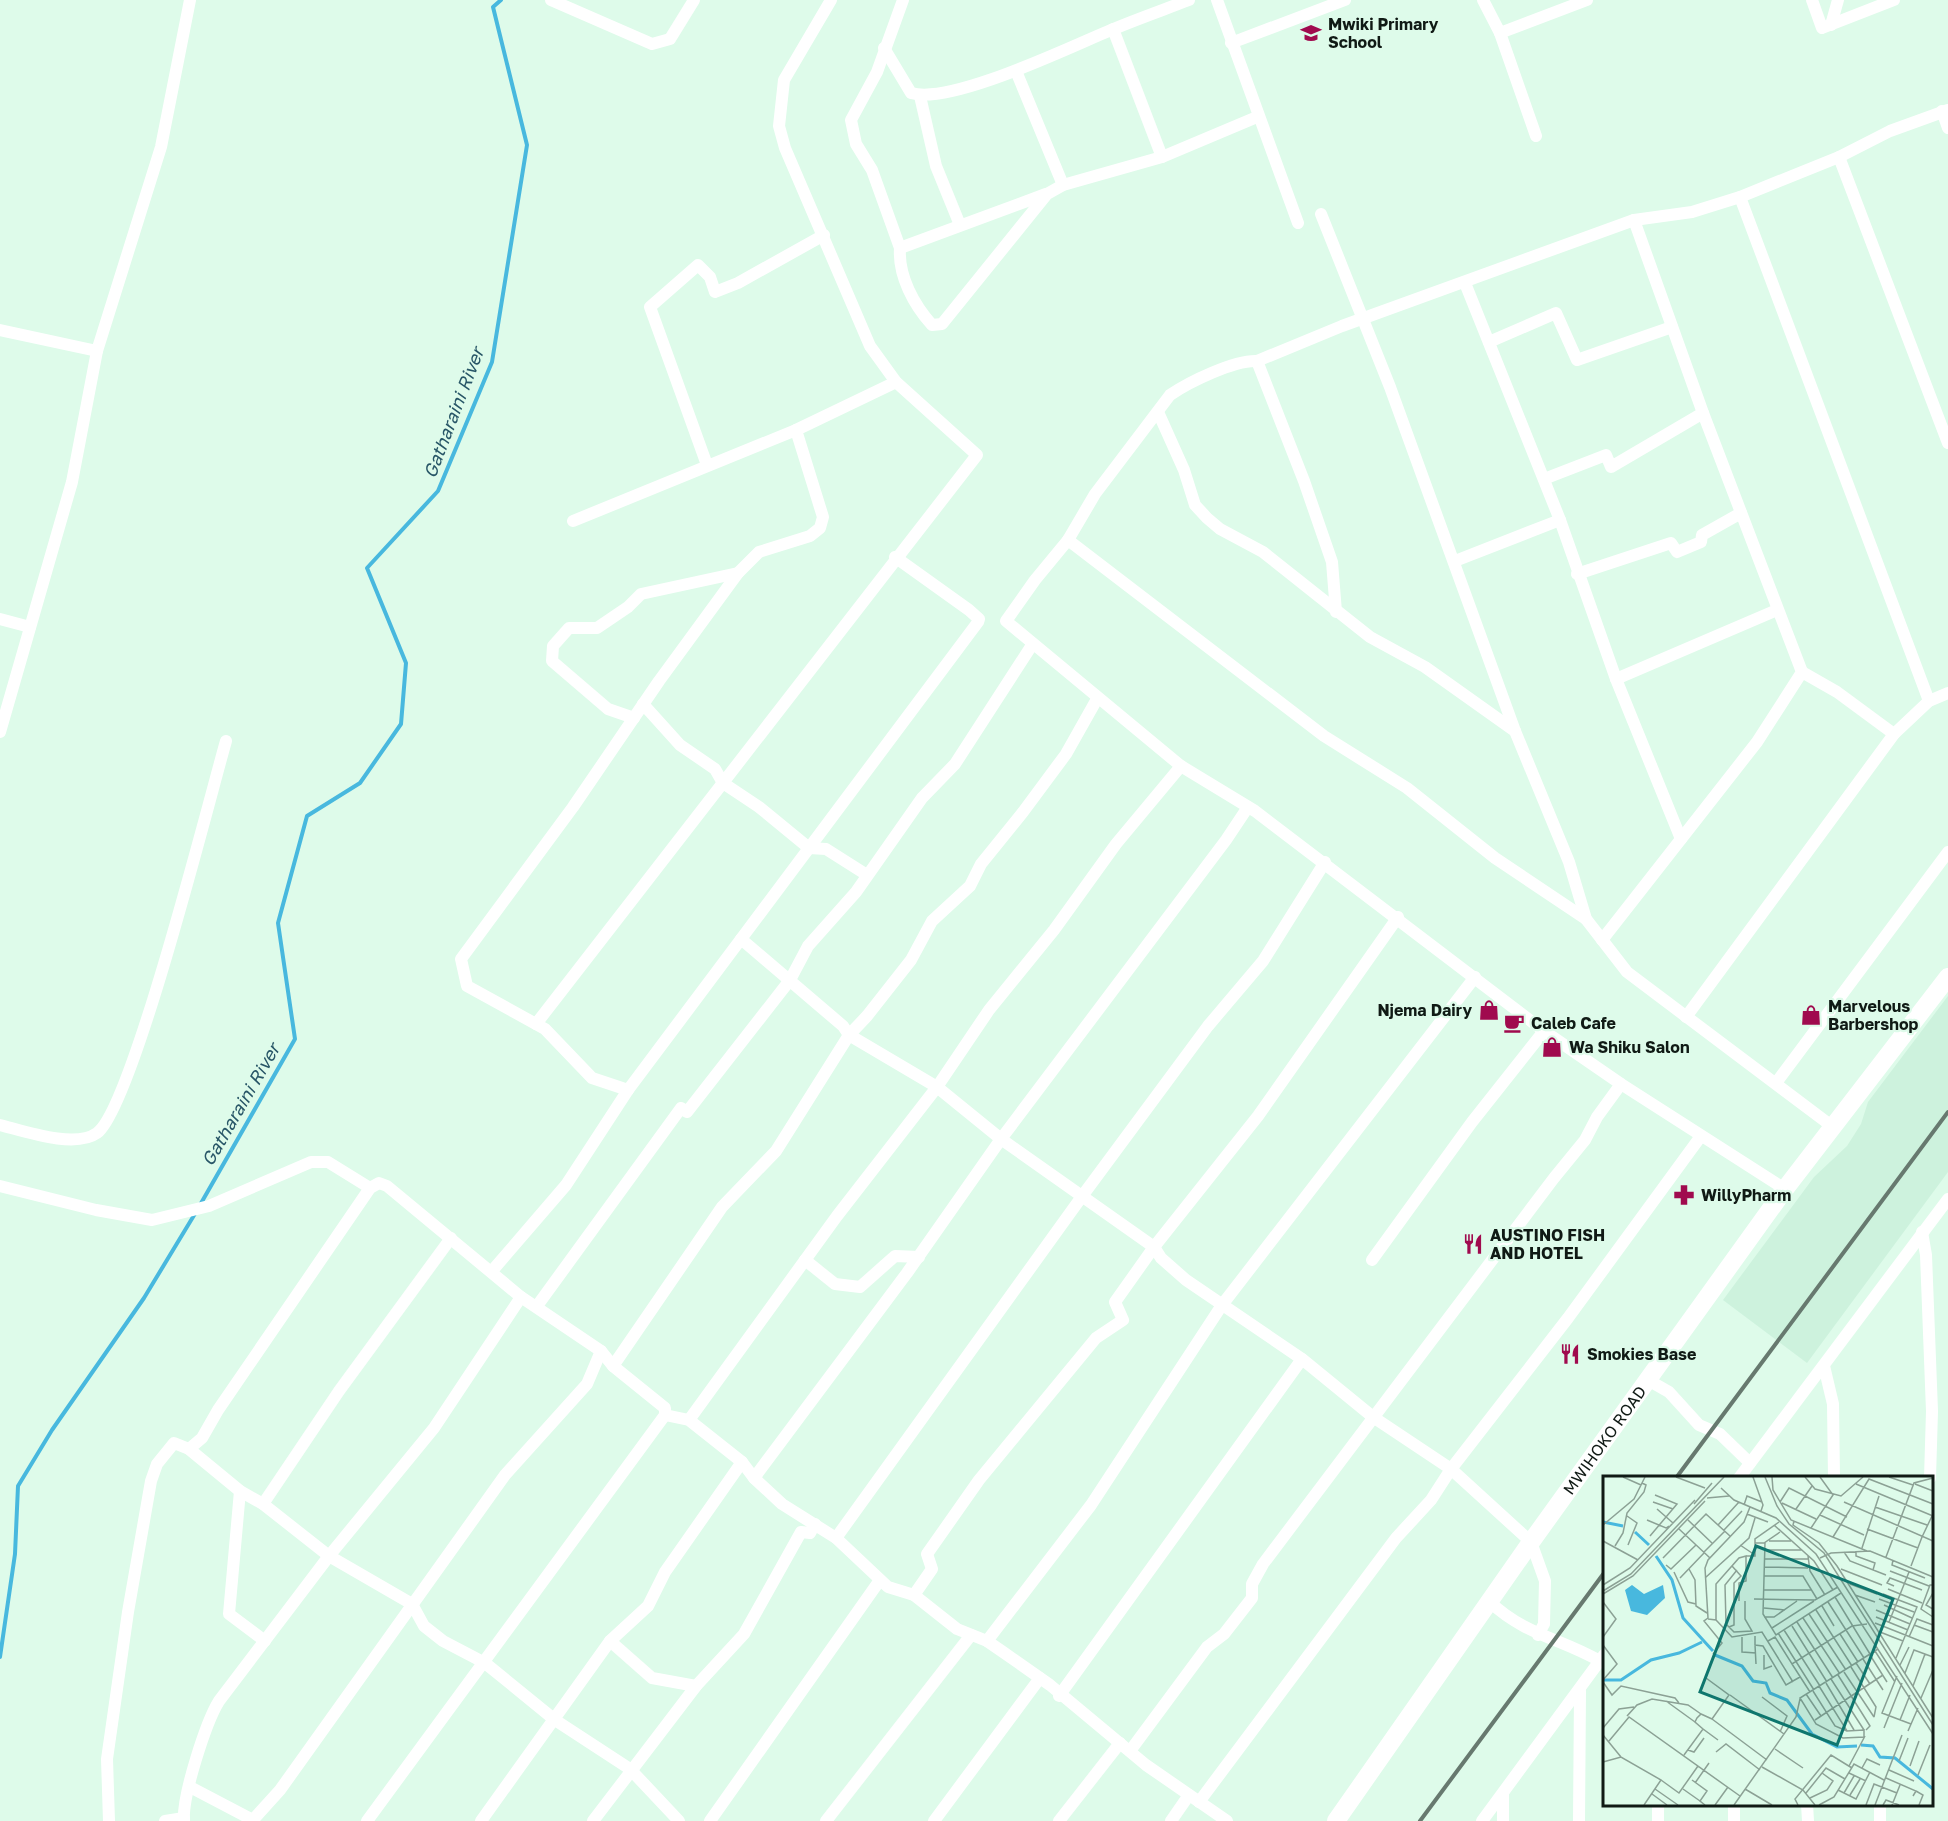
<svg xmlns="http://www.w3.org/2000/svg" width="1948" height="1821" font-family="'Golos Text',sans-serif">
<rect width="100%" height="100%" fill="#defbea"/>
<polygon fill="#cdf2dd" points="1948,996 1948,1172 1807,1363 1723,1300 1814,1177 1847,1146 1861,1124 1868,1102"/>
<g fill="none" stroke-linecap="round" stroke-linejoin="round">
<g stroke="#48b8de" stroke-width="4">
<polyline points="200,1205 295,1039 278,923 307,816 360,783 401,724 406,663 367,568 438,491 492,362 527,145 493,7 501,0"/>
<polyline points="0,1657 15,1554 18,1486 52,1430 144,1298 196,1212"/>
</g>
<g stroke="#fff" stroke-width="12">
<polyline points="551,0 652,44 670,39 694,0"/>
<path d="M903 0 877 72 851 120 856 144 872 170 900 248C898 276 914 305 932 325L942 324 1047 194 1063 185 1162 157 1257 117"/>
<polyline points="1217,0 1298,223"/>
<polyline points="1483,0 1500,33 1587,0"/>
<polyline points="1812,0 1822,28 1894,0"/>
<polyline points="1831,25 1838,0"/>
<polyline points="1113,29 1162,157"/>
<polyline points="1500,33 1536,136"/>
<polyline points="1231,43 1345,0"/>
<path d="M884 48 911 93C951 105 1070 47 1111 30 1137 19 1163 10 1189 0"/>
<polyline points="1016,71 1063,185"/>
<polyline points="920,96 936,166 960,225"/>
<polyline points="1942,111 1948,128"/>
<polyline points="1839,157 1948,443"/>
<polyline points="1740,197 1929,701"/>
<polyline points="1321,214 1390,387 1515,731 1569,862 1586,919 1627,972 1833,1127"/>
<polyline points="900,248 1046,194"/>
<polyline points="1465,283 1560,520 1616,679 1681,839"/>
<polyline points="0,330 97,351 161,147 190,0"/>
<polyline points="1489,342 1556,313 1577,360 1672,327"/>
<polyline points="1257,361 1304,481 1332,562 1336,612"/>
<polyline points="1158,412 1184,470 1195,505 1207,518 1220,529 1263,552 1370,637 1425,667 1515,731"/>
<polyline points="707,465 650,307 698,265 710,277 715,292 738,283 824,235"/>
<polyline points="1544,479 1606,455 1611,467 1703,413"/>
<polyline points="573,521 796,430"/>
<polyline points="1068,540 1324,736 1407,788 1495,858 1586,919"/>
<polyline points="895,557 969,610 979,619 978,622 741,939 843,1026 849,1035 937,1087 1001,1139 1154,1247 1161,1258 1186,1280 1302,1359 1373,1417 1451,1469 1531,1542 1545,1581 1544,1624 1538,1635"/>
<polyline points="1455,561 1560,520"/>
<polyline points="1577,574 1671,543 1677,552 1701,542 1702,535 1741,513"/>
<polyline points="0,619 30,627"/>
<polyline points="1802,672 1837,692 1894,734"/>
<polyline points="1616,679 1777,610"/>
<polyline points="643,704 680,745 715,769 723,783 759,807 809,848 826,849 867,875"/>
<polyline points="634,718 608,709 552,661 553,646 569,628 597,628 628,607 641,594 738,573"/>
<polyline points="0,732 72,482 97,351"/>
<polyline points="1602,940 1757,742 1802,672 1703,413 1634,220"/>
<polyline points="1686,1017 1894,734 1929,701 1948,693"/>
<polyline points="536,1024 977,455 896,382 870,346 785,148 779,126 784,80 831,0"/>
<polyline points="1776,1083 1948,852"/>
<polyline points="628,1090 592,1078 545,1029 467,986 461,959 573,807 659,681 738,573 759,552 810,536 820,528 823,517 796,430 896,382"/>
<path d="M0 1125C24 1131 75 1149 97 1133 132 1108 209 800 226 741"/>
<polyline points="0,1186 96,1210 152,1220 209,1206 311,1162 328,1162 370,1188"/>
<path d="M1785 1189 1621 1084 1544 1031 1255 811 1181 766 1006 621 1035 580 1068 540 1095 494 1170 395C1189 382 1234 360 1257 361L1342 326 1634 220 1692 212 1740 197 1839 157 1890 131 1948 110"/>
<polyline points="1922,1232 1926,1255 1932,1411 1930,1478"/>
<polyline points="805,1260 835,1284 860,1287 895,1256 919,1257"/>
<polyline points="1372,1260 1472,1122 1544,1031"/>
<polyline points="492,1271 566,1185 628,1090 741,939"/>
<polyline points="537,1306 681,1108 687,1112 790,980 808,946 856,892 922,798 955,764 1032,645"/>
<polyline points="613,1366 722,1207 776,1151 849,1035 867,1016 911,960 932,921 970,886 981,864 1023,812 1066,754 1097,699"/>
<polyline points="1824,1366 1833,1404 1834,1478"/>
<polyline points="1648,1380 1669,1392 1699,1425 1720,1434 1750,1463"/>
<polyline points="689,1420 837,1216 937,1087 989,1010 1054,930 1116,844 1181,766"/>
<polyline points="189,1449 240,1491 263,1504 329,1556 412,1604 424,1626 443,1641 485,1663 555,1720 630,1769 679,1821"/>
<polyline points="754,1478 907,1273 1001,1139 1226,840 1248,807"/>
<polyline points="1739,1478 1948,1199"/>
<polyline points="240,1491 229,1614 265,1641"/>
<polyline points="263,1504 339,1391 451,1238"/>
<polyline points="836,1538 1083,1195 1208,1026 1263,961 1325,862"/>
<polyline points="914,1595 932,1569 927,1554 979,1480 1096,1338 1123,1320 1115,1302 1154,1247 1258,1116 1398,917"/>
<path d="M1490 1602C1525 1635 1560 1638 1600 1661"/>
<polyline points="610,1641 652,1678 696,1686"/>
<polyline points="987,1641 1091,1505 1222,1305 1475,977"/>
<polyline points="1059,1696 1302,1359"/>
<polyline points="1130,1751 1207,1647 1224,1634 1252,1598 1252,1584 1263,1564 1554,1178 1585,1140 1597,1117 1621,1084"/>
<polyline points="190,1787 253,1820"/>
<polyline points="1503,1794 1503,1821"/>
<polyline points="1199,1802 1396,1538 1431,1500 1451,1469 1568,1318 1701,1136"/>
<polyline points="1658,1804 1658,1821"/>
<polyline points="1734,1804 1734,1821"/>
<polyline points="1807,1804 1808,1821"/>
<polyline points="109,1821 107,1759 128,1612 151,1481 157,1464 174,1443 189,1449 202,1438 218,1410 370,1188 379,1183 387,1186 521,1297 601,1351 613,1366 665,1408 665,1415 689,1420 742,1462 754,1478 782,1504 836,1538 888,1587 914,1595 957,1629 987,1641 1003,1652 1050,1685 1146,1765 1227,1821"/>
<polyline points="165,1821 184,1818"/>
<path d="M184 1821C182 1796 206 1722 219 1701L329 1556 434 1428 521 1297"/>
<polyline points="252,1821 280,1790 505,1475 587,1384 601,1351"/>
<polyline points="367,1821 665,1415"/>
<polyline points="481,1821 610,1641 648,1606 665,1572 742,1462"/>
<polyline points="593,1821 696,1686 744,1634 801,1532 810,1533 815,1524"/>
<polyline points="710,1821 880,1580"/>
<polyline points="826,1821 971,1635"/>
<polyline points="934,1821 1040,1678"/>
<polyline points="1059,1821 1120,1743"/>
<polyline points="1171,1821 1189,1795"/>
<polyline points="1482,1821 1604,1655"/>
<polyline points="1579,1821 1580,1691"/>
<polyline points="1880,1821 1880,1804"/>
</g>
<path stroke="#fff" stroke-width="18" id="s1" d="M1336 1821 1531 1542 1785 1189 1948 977"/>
<g stroke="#67796f" stroke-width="4">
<polyline points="1676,1478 1948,1112"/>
<polyline points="1420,1821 1604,1573"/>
</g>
</g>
<defs>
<g id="school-bare" transform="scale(1.62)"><path d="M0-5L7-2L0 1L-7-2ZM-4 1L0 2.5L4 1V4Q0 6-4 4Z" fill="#a00a4e" stroke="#defbea" stroke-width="2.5" paint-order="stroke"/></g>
<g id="shop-bare" transform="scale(1.62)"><path d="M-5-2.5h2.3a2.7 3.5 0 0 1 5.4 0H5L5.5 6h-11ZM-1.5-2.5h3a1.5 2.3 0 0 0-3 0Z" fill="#a00a4e" stroke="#defbea" stroke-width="2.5" paint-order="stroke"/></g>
<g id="cafe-bare" transform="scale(1.62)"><path d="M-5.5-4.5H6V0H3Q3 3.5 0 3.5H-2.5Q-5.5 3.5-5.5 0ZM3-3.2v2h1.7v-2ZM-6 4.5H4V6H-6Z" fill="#a00a4e" stroke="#defbea" stroke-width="2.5" paint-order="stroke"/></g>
<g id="pharmacy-bare" transform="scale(1.62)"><path d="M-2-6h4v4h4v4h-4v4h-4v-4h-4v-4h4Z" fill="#a00a4e" stroke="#defbea" stroke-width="2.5" paint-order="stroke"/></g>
<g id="restaurant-bare" transform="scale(1.62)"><path d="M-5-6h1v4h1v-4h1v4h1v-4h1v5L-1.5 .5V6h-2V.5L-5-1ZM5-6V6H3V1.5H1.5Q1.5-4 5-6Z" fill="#a00a4e" stroke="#defbea" stroke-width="2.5" paint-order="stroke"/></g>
</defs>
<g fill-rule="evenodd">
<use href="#school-bare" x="1311" y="33"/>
<use href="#shop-bare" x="1489" y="1010"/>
<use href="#shop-bare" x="1811" y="1015"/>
<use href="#cafe-bare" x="1514" y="1023"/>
<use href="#shop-bare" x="1552" y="1047"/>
<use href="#pharmacy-bare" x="1684" y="1195"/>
<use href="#restaurant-bare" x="1473" y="1244"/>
<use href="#restaurant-bare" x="1570" y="1354"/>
</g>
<g text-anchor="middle" stroke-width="4.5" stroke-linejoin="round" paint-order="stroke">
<g font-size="16" font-weight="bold" fill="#101a15" stroke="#defbea" text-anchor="start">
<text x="1328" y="30">Mwiki Primary<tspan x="1328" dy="18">School</tspan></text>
<text x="1828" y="1012">Marvelous<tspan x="1828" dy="18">Barbershop</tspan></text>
<text x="1472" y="1016" text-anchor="end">Njema Dairy</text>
<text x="1531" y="1029">Caleb Cafe</text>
<text x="1569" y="1053">Wa Shiku Salon</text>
<text x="1701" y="1201">WillyPharm</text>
<text x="1490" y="1241">AUSTINO FISH<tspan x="1490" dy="18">AND HOTEL</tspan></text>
<text x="1587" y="1360">Smokies Base</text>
</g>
<g font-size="16" fill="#101a15" stroke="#defbea">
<text dy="6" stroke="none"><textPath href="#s1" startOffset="466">MWIHOKO ROAD</textPath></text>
</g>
<g font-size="18" font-style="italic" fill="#285667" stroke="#defbea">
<text transform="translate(454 413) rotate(-69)" y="6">Gatharaini River</text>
<text transform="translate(241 1105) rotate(-60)" y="6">Gatharaini River</text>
</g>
</g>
<g transform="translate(1603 1476)">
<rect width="330" height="330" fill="#defbea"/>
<path d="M29 109 41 118 60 109 62 122 44 139 28 135 22 114Z" fill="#48b8de"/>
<path fill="none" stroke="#48b8de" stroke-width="3" d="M0 46 20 50M32 56 46 69M53 80 69 104 80 142 110 175M112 179 139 190 150 205 163 207 167 217 184 224 209 258 234 271 254 270M1 204H18L48 184 76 177 99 166M258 269 270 270 277 281 292 282 330 313"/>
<path fill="none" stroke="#8ca195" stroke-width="1.5" d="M20 1 38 9M73 1 102 12M150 1 160 29 158 35M162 1 174 30 186 48 221 77 330 249M169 1 170 14 188 44 264 75M202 1 212 13 238 20 260 1M286 1 310 9M253 8 330 40M312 8 330 15M118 12 131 24 173 42 213 78 330 258M104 22 126 20M50 26 70 33M177 26 186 12 244 41M241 26 330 65M179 27 213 43M91 28 109 7M141 29 144 20 159 26M272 31 324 49M54 33 70 47M193 33 209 10M144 38 165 46M217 39 261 59M24 40 34 47 25 69M44 44 63 52 66 50M85 44 110 68M191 45 190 49 216 67 234 90 330 242M0 49 31 23 42 1M115 49 136 26M171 49 211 85 230 114M208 52 230 19 217 1M76 53 107 82M264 53 315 72M121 54 139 35M47 60 74 28 52 19M230 61 266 3 330 28M319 61 329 40M0 65 35 84M166 65H188M162 66 160 138 173 159 238 117M152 67H161L177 56M137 69 152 79M12 70 20 57 24 37 41 16 43 9 39 7M259 72 276 20M162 74H199M253 75V80L272 87 270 94M101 76 122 55M241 76 247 85 283 99M143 80H152V63L176 46M205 80 207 95 222 119M283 81 311 7 330 2M60 82 103 38 127 60M217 82 228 77 267 75 330 101M162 83H205M290 84 289 89 322 102M63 89 68 93 93 69M308 90 319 61M162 91 205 92M86 93 92 104 93 130 104 137M238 93 279 109M134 94 122 109 123 148 131 156 149 155 142 143V125M287 95 326 110M71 96 85 126 93 128M161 100H200L214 123M77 102 101 77M102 102 146 62 152 42M247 108 274 118M0 109 27 92 92 24M330 109H327L318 133 330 141M291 110 284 107 287 102 319 114M285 113 319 127M161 114H209M0 115 28 98 121 1M330 117 323 129 330 133M0 118 30 100 102 25M280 118 314 131 293 182M252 119 272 126M232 121 267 178M151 123 212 124 235 111M276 123 311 136M0 126 13 143 0 161M225 126 261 182M281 129 309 142M219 130 231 150M161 132 182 134M213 134 249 190M273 134 307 148M206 138 243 194M161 141H171L194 125M273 141 305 154M200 142 237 198M105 143 113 144 129 161 159 156 190 206M113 144V108L136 82 143 80V105L136 107V125M194 146 230 202M286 146 306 96M272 147 330 170M311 149 330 156M189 150 224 206M126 151 131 149V107L138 100 129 90M169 152 211 125M181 154 217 210M277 156 300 165M175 157 211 214M237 158 255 186M152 160V169L160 170 183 209 197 201M139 161V176L153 177M306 161 314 143 330 149M165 165 172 161 189 188 249 150 264 148M0 169 14 188 0 204M152 169 153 188M272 175 292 206M110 178 119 167 101 145 105 142 102 92 105 84 141 46 147 31M161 179V193L169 190M267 179 284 206M260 183 280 214M253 187 267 208M189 188 207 216M297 189 306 171M248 191 273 231 271 241M241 196 271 241M302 197 311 174 330 181M235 199 267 250 263 254M294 200 279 237 308 248M228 203 261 254M0 206 9 219 18 210 72 222 76 227M223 207 251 254M216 210 244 255 261 254V261L240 262 213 248 197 222 275 173M310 210 322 178M210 215 232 250 244 255M203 218 218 240M127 219 181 258M159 221 184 240 177 256M318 222 330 194M63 225 92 246M24 240 34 229 49 223 85 229 98 238M109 243 164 284M212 244 280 199M297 244 307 219M0 252 16 233 31 231M281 252 299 207M100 253 92 246 94 242 98 238 109 243 126 219 103 202M305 255 315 232M0 259 18 281M6 265 26 241 137 320M172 273 200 292M85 274 91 276 101 262M113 276 123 268 157 294M81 279 100 253 115 264M296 285 305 262M0 286 18 281 58 304 41 329M246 290 262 260M307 290 316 265M159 291 200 314 212 329M259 292 264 283 277 289M286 294 311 305M246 297 263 305M315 299 327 269M283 302 313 315 310 320M58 304 76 317 95 290M89 304 104 315 97 325 102 329M92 307 106 287M52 313 75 329M80 313 97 325M142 313 169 329M235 314 253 323 267 296M313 315 320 319 316 329M203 317 223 292 242 303M241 317 251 300M49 318 64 329M247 319 257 303M207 322 224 314 230 305 219 297M112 329 125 311M131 329 193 241 197 223M195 329 192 323 228 279 249 292M216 329 231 321 251 288 281 304M263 329 271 308 294 317M272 329 299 259M280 329 283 324 296 329M289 329 297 309"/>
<path fill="#0f766e" fill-opacity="0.15" stroke="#0f766e" stroke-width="3" d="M153 70 290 123 234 269 97 216Z"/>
<rect width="330" height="330" fill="none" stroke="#101a15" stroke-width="3"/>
</g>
</svg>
